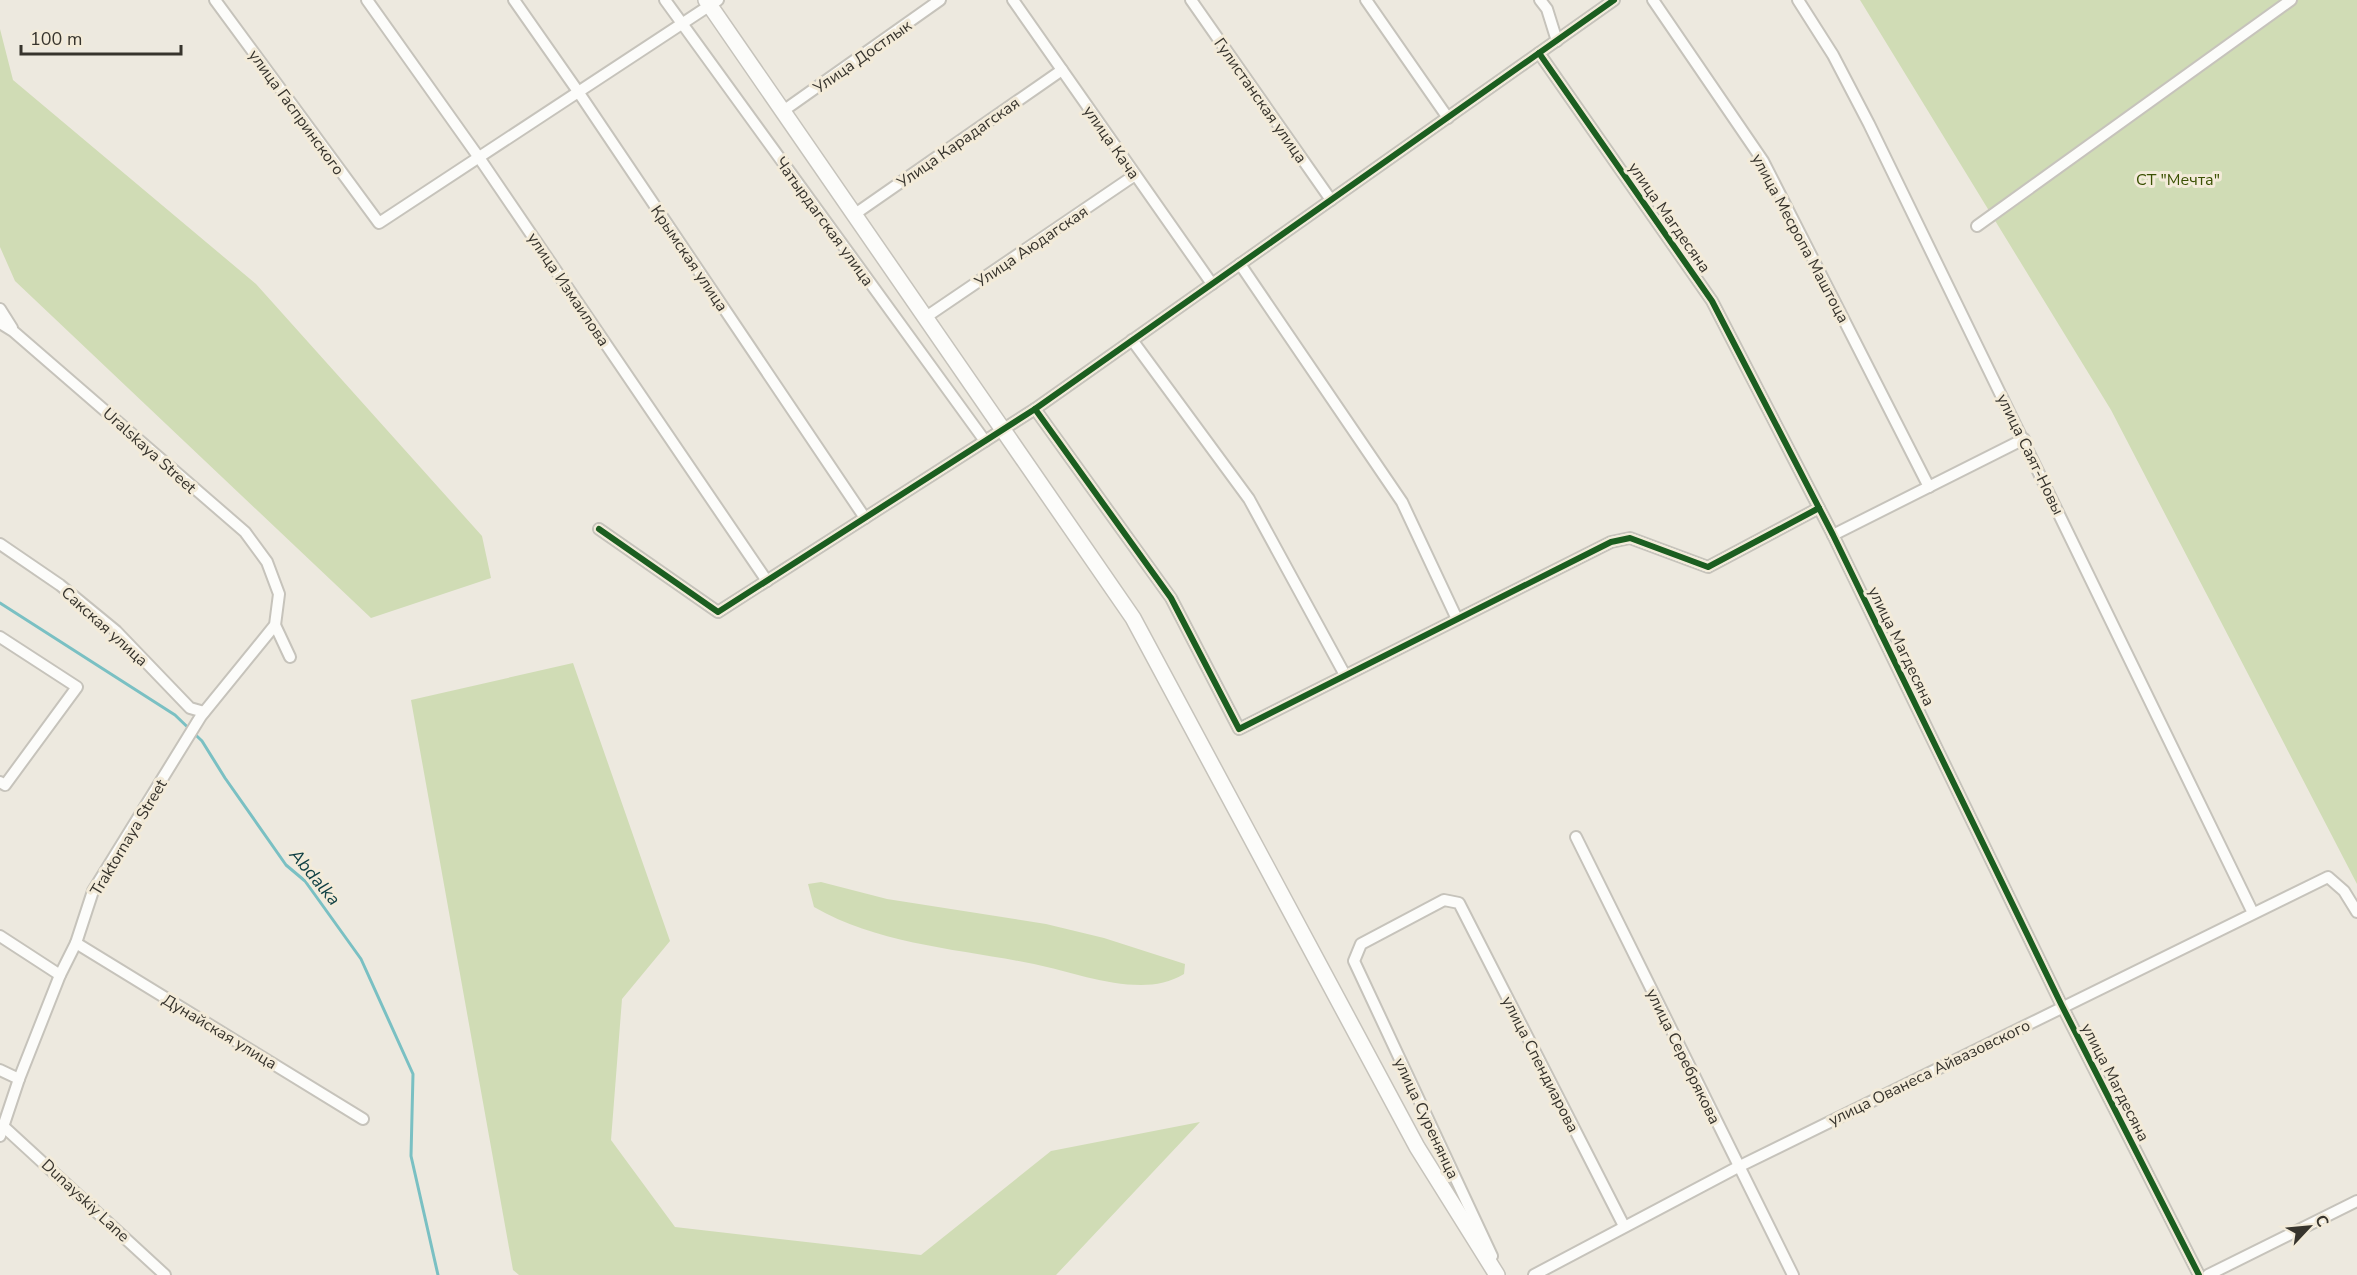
<svg xmlns="http://www.w3.org/2000/svg" width="2357" height="1275" font-family="'Nunito Sans',sans-serif">
<rect width="100%" height="100%" fill="#ede9df"/>
<g fill="#d0dcb5">
<polygon points="1860,0 2357,0 2357,884 2111,410"/>
<polygon points="0,29 13,80 256,284 482,536 491,578 371,618 15,281 0,247"/>
<polygon points="573,663 670,941 622,999 611,1140 675,1227 921,1255 1051,1151 1200,1122 1056,1275 519,1275 513,1270 411,700"/>
<path d="M821 882 887 899 1046 924 1104 938 1185 964 1184 974C1171 982 1156 985 1141 985 1105 985 1068 971 1034 964 961 949 880 945 814 907L808 884Z"/>
</g>
<g fill="none" stroke-linecap="round" stroke-linejoin="round">
<polyline stroke="#7ac0c3" stroke-width="3" points="0,603 175,715 202,741 225,778 286,865 305,881 361,959 413,1074 411,1156 438,1275"/>
<g stroke="#c6c3bb" stroke-width="14">
<g id="minor">
<polyline points="215,0 379,223 718,0"/>
<polyline points="367,0 480,159 767,581"/>
<polyline points="514,0 577,90 865,518"/>
<polyline points="665,0 985,441"/>
<polyline points="1013,0 1212,284"/>
<polyline points="1191,0 1331,200"/>
<polyline points="1366,0 1448,118"/>
<polyline points="1540,0 1547,9 1557,41"/>
<polyline points="1653,0 1763,161 1929,487"/>
<polyline points="1798,0 1833,55 1869,124 2253,913"/>
<polyline points="1539,53 1712,301 1833,535 2062,1006 2199,1275"/>
<polyline points="783,111 940,0"/>
<polyline points="855,214 1062,70"/>
<polyline points="1977,226 2291,0"/>
<polyline points="1240,264 1402,502 1457,619"/>
<polyline points="0,309 12,328"/>
<polyline points="926,317 1135,175"/>
<polyline points="0,323 13,331 245,532 267,562 279,594 275,625 201,716 93,891 76,943 60,975 19,1079 0,1136"/>
<polyline points="1132,340 1249,499 1345,675"/>
<polyline points="1035,409 1171,598 1239,729 1611,542 1630,538 1708,567 1819,508"/>
<polyline points="599,529 718,612 1035,409 1614,0"/>
<polyline points="1833,535 2024,439"/>
<polyline points="0,544 60,585 116,631 190,708 204,712"/>
<polyline points="275,625 290,657"/>
<polyline points="0,637 77,687 5,785 0,782"/>
<polyline points="1576,837 1793,1275"/>
<polyline points="0,936 60,975"/>
<polyline points="76,943 363,1119"/>
<polyline points="0,1070 19,1079"/>
<polyline points="4,1127 165,1275"/>
<polyline points="1492,1256 1354,961 1361,944 1444,900 1459,903 1624,1226"/>
<polyline points="1534,1275 1738,1167 2328,877 2344,891 2357,912"/>
<polyline points="2208,1275 2357,1201"/>
</g>
</g>
<g stroke="#c6c3bb" stroke-width="18">
<polyline id="secondary" points="706,0 1133,618 1417,1147 1497,1275"/>
</g>
<use href="#minor" stroke="#fcfcfa" stroke-width="10"/>
<use href="#secondary" stroke="#fcfcfa" stroke-width="15"/>
<g stroke="#f3ebd9" stroke-width="10">
<g id="cycleway">
<polyline points="1539,53 1712,301 1833,535 2062,1006 2199,1275"/>
<polyline points="1035,409 1171,598 1239,729 1611,542 1630,538 1708,567 1819,508"/>
<polyline points="599,529 718,612 1035,409 1614,0"/>
</g>
</g>
<use href="#cycleway" stroke="#1b5e20" stroke-width="6"/>
</g>
<g text-anchor="middle" stroke-width="6" stroke-linejoin="round" paint-order="stroke">
<g font-size="16" fill="#37342d" stroke="#f3ebd9">
<text transform="translate(862 56) rotate(-35)" y="6">Улица Достлык</text>
<text transform="translate(1261 100) rotate(55)" y="6">Гулистанская улица</text>
<text transform="translate(297 112) rotate(54)" y="6">улица Гаспринского</text>
<text transform="translate(958 142) rotate(-35)" y="6">Улица Карадагская</text>
<text transform="translate(1112 142) rotate(55)" y="6">улица Кача</text>
<text transform="translate(1670 217) rotate(55)" y="6">улица Магдесяна</text>
<text transform="translate(825 221) rotate(54)" y="6">Чатырдагская улица</text>
<text transform="translate(1801 238) rotate(62)" y="6">улица Месропа Маштоца</text>
<text transform="translate(1031 246) rotate(-34)" y="6">Улица Аюдагская</text>
<text transform="translate(690 258) rotate(56)" y="6">Крымская улица</text>
<text transform="translate(569 289) rotate(56)" y="6">улица Измаилова</text>
<text transform="translate(150 450) rotate(42)" y="6">Uralskaya Street</text>
<text transform="translate(2031 454) rotate(64)" y="6">улица Саят-Новы</text>
<text transform="translate(105 626) rotate(42)" y="6">Сакская улица</text>
<text transform="translate(1902 646) rotate(64)" y="6">улица Магдесяна</text>
<text transform="translate(128 837) rotate(-59)" y="6">Traktornaya Street</text>
<text transform="translate(220 1031) rotate(31)" y="6">Дунайская улица</text>
<text transform="translate(1684 1056) rotate(64)" y="6">улица Серебрякова</text>
<text transform="translate(1541 1064) rotate(63)" y="6">улица Спендиарова</text>
<text transform="translate(1929 1072) rotate(-26)" y="6">улица Ованеса Айвазовского</text>
<text transform="translate(2116 1082) rotate(63)" y="6">улица Магдесяна</text>
<text transform="translate(1427 1118) rotate(65)" y="6">улица Суренянца</text>
<text transform="translate(86 1200) rotate(43)" y="6">Dunayskiy Lane</text>
</g>
<g font-size="16" fill="#3a5002" stroke="#f3ebd9">
<text x="2178" y="185">СТ "Мечта"</text>
</g>
<g font-size="18" font-style="italic" fill="#104044" stroke="#f3ebd9">
<text transform="translate(315 877) rotate(50)" y="6">Abdalka</text>
</g>
</g>
<g transform="translate(2309 1227) rotate(64)" stroke="#f3ebd9" stroke-width="4.5" paint-order="stroke">
<path d="M0-4.5L10 22L0 15L-10 22Z" fill="#37342d"/>
<text y="-9" font-size="16" font-weight="bold" text-anchor="middle" fill="#37342d">С</text>
</g>
<path d="M21 45v9h160v-9" fill="none" stroke="#37342d" stroke-width="3"/>
<text x="30" y="45" font-size="18" fill="#37342d" stroke="#f3ebd9" stroke-width="4.5" paint-order="stroke">100 m</text>
</svg>
